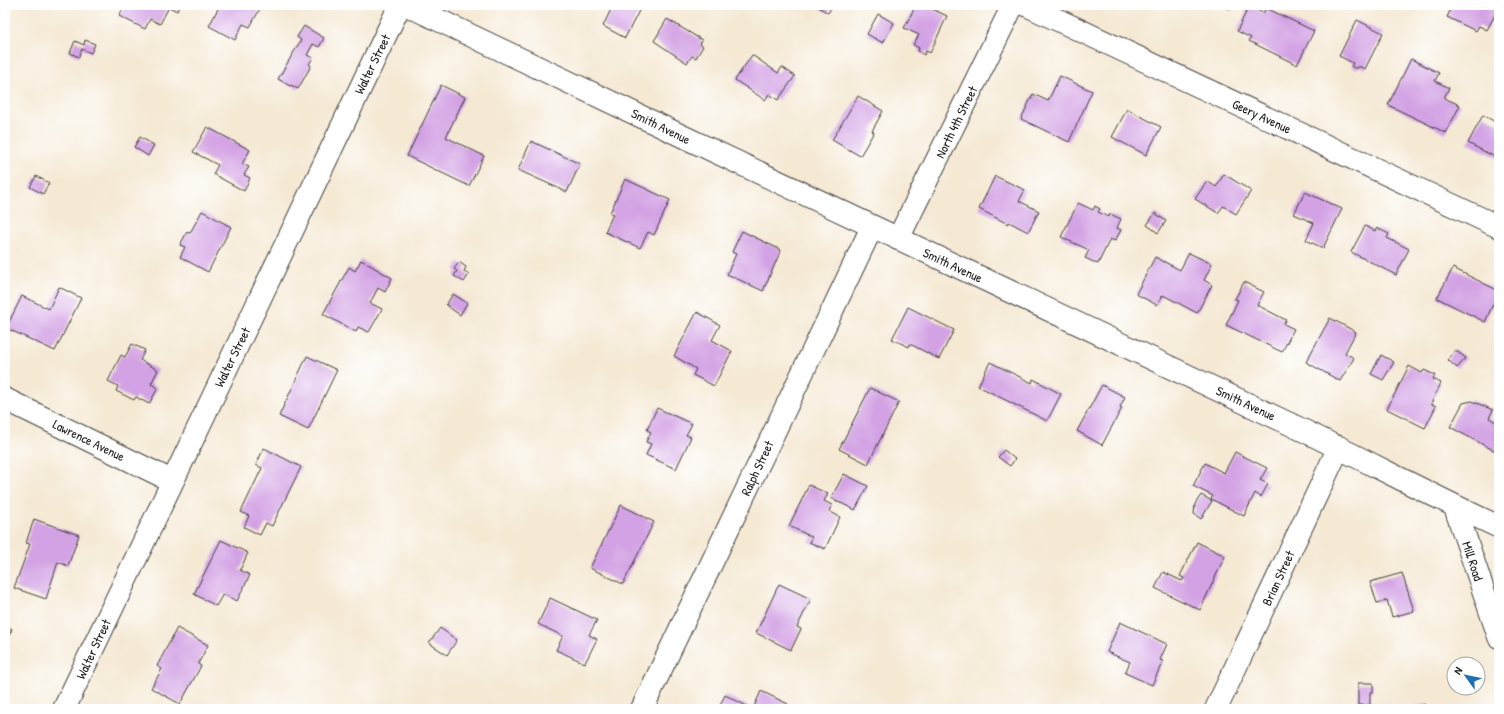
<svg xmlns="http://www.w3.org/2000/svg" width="1504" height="714" font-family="'Patrick Hand',sans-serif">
<rect width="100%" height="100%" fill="#fff"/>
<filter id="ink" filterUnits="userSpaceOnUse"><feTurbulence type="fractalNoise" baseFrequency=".025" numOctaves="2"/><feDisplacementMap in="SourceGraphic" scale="8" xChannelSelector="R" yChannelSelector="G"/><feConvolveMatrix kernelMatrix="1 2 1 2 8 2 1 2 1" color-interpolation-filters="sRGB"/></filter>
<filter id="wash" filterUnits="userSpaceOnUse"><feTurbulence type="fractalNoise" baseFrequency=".012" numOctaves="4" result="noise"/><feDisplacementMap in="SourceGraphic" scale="16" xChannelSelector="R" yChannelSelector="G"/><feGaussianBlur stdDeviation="0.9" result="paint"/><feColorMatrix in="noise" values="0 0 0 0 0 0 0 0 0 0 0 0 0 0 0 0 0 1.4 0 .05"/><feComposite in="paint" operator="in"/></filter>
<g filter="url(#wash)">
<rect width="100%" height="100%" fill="#f5e9d4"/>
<g id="blocks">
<g fill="#d3a2e4">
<polygon points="125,5 180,5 177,11 169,7 160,24 150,19 145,29 119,16"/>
<polygon points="220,5 262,5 250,27 243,24 235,40 209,26"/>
<polygon points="613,5 642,5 625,38 603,26"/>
<polygon points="817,5 833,5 828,13 817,6"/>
<polygon points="916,5 924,5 947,16 930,53 926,51 924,55 918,51 919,48 913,45 919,35 904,28"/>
<polygon points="1223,5 1232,5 1230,9"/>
<polygon points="1453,5 1491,5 1498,9 1487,30 1479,26 1476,31 1447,17"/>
<polygon points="1249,6 1263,13 1266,8 1314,31 1297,65 1249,41 1251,38 1237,31"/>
<polygon points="878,14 894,23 883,43 867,34"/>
<polygon points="667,19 702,40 700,44 703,46 696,58 692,56 687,63 654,41"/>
<polygon points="1357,20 1383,33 1365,69 1358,66 1357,69 1351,66 1353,63 1339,56"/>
<polygon points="304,26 324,38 319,47 313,44 307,55 313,58 309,64 311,66 298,89 291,85 290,86 278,79 301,40 297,37"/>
<polygon points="85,40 95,44 91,53 82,49 79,57 70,53 75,41 84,45"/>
<polygon points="752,55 778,73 782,67 795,76 778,100 769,94 765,100 735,80"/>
<polygon points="1411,59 1439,73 1435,81 1449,88 1444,98 1460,105 1446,133 1388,105"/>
<polygon points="1060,76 1092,91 1069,142 1021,119 1033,94 1048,101"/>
<polygon points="441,85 465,97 446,137 484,156 469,186 407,156"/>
<polygon points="858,96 883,111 872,131 874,132 860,156 832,140"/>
<polygon points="1127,109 1161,127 1146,155 1112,137"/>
<polygon points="1483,115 1499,124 1499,159 1468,143"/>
<polygon points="207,127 250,150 242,164 249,167 244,175 250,178 244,191 213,174 218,165 193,152"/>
<polygon points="140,137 154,145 148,156 134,147"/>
<polygon points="531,141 580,164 567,192 518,170"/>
<polygon points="1224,174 1251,191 1236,214 1223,206 1218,213 1195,199 1207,181 1216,187"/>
<polygon points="36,176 49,183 43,194 30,187"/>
<polygon points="995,176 1025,190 1019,201 1039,211 1028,232 1009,222 1008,224 979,209"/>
<polygon points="625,179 670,200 654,235 648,232 640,248 605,232 613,214 610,213"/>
<polygon points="1305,192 1342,209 1323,248 1306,240 1314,223 1294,214"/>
<polygon points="1078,203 1093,210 1095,206 1100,209 1098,212 1109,217 1110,214 1121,219 1117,228 1121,230 1115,241 1110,239 1098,264 1085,258 1089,250 1061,237"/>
<polygon points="202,211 231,227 208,272 180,257 185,247 180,245 187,232 190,233"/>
<polygon points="1155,213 1166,221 1158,233 1147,225"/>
<polygon points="1365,226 1375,231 1377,228 1389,234 1387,238 1409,249 1396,275 1351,252"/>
<polygon points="742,231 781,250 763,291 727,274 736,254 732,252"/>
<polygon points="1189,253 1212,264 1204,280 1212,285 1197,313 1163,295 1157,305 1136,294 1155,257 1180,270"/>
<polygon points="361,260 392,278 385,292 378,288 370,303 382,309 369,332 358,327 356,332 323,314 349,267 355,271"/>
<polygon points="459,262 466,267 464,271 469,274 464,282 454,276 457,271 454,269"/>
<polygon points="1453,268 1499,291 1485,322 1437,298"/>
<polygon points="1244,282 1264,292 1257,305 1286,320 1284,324 1294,329 1282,352 1226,325 1238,300 1235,299"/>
<polygon points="59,287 81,298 55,351 6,328 22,296 49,309"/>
<polygon points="453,294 467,303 460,315 446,305"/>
<polygon points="908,307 954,330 939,359 910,344 909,347 892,339"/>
<polygon points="697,312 720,325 712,340 732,351 714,386 693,375 696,369 674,356"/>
<polygon points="1330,318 1356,332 1345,353 1354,358 1340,381 1306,362"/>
<polygon points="132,344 145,350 140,360 158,370 151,384 158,388 149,404 136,397 134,400 116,391 118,386 108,381 121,355 125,357"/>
<polygon points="1455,350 1466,358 1457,368 1448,360"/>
<polygon points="1381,355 1394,362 1383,380 1371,374"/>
<polygon points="307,356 337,370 308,430 279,416"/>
<polygon points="990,362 1032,383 1033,379 1061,394 1047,421 978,386"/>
<polygon points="1409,366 1422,373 1424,370 1435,375 1433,379 1441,383 1431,404 1436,406 1425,428 1387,409"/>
<polygon points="1102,385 1125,397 1120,407 1122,408 1102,445 1077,431"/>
<polygon points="870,388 899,402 868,464 839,449"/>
<polygon points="1472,401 1493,410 1489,418 1499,424 1499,448 1497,452 1450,427 1463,403"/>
<polygon points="657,408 692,424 686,435 691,437 676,469 646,455 651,444 646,442 651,432 647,430"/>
<polygon points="264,448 301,467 272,526 266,523 260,535 244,527 249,516 241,512 262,468 256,465"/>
<polygon points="1004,450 1015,459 1010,466 998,457"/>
<polygon points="1235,452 1267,468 1260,480 1268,484 1261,497 1255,493 1244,516 1211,499 1213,496 1193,486 1205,463 1224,473"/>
<polygon points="844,474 868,486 855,510 831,498"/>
<polygon points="809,485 828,494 824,501 832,505 829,511 840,517 825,549 809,542 812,537 789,526"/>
<polygon points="1201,495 1212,501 1201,519 1194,514 1195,504"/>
<polygon points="621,505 654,522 623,584 590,568"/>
<polygon points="34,519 79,535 68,566 58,562 46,599 14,588 30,544 26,543"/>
<polygon points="221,540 248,553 240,570 250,575 237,601 223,594 216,606 194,594"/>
<polygon points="1197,542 1225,556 1200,610 1155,588 1163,572 1182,581 1184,578 1180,576"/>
<polygon points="1402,573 1414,611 1392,617 1387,600 1377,603 1370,582"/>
<polygon points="779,584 811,599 797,627 801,629 791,650 756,633"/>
<polygon points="550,598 597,620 589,635 597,639 585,663 556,650 563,636 538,624"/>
<polygon points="1120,622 1167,644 1160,660 1163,661 1152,685 1125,673 1130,662 1107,652"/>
<polygon points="5,625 12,629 5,645"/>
<polygon points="177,628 208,645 198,664 201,666 180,704 151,688 162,669 157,666"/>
<polygon points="440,628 457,640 447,655 429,643"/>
<polygon points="1358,683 1373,683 1373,692 1370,692 1370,705 1358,705"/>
<polygon points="761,691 788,704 785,709 718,709 725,695 753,709"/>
<polygon points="1424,704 1426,709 1411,709"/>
</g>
</g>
</g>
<g filter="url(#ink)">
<use href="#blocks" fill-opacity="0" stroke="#3d3b38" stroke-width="1"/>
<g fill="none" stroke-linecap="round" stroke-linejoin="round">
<g stroke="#3d3b38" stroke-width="24">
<g id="minor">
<path d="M407 5C696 143 985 280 1275 417 1350 452 1424 492 1499 527"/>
<polyline points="1026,5 1499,227"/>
<polyline points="898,239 1013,5"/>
<polyline points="5,399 172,481"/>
<polyline points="1455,507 1499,637"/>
<polyline points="64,709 400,5"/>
<polyline points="642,709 872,227"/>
<polyline points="1216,709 1339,447"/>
</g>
</g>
<use href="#minor" stroke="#fff" stroke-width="22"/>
</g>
</g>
<g text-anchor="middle" stroke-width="3.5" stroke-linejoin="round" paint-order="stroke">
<g font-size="13" fill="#1c1c1c" stroke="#fff">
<text transform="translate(372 64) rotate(-64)" y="5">Walter Street</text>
<text transform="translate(1262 116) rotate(25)" y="5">Geery Avenue</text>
<text transform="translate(956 122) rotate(-64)" y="5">North 4th Street</text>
<text transform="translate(661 126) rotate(26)" y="5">Smith Avenue</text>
<text transform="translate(953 265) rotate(25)" y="5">Smith Avenue</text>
<text transform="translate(232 357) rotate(-64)" y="5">Walter Street</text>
<text transform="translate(1246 403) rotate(25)" y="5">Smith Avenue</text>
<text transform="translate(89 440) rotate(26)" y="5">Lawrence Avenue</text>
<text transform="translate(757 468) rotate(-65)" y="5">Ralph Street</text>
<text transform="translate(1473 561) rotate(72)" y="5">Mill Road</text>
<text transform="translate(1278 578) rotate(-65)" y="5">Brian Street</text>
<text transform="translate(93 649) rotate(-65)" y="5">Walter Street</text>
</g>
</g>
<rect width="1504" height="714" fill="none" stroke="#fff" stroke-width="20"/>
<g transform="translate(1466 676) rotate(303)"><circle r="19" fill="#ffffff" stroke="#a4a4a4"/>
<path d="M0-3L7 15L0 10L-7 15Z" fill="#1f6fb2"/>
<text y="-6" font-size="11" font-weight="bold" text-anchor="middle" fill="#1c1c1c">N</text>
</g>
</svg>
